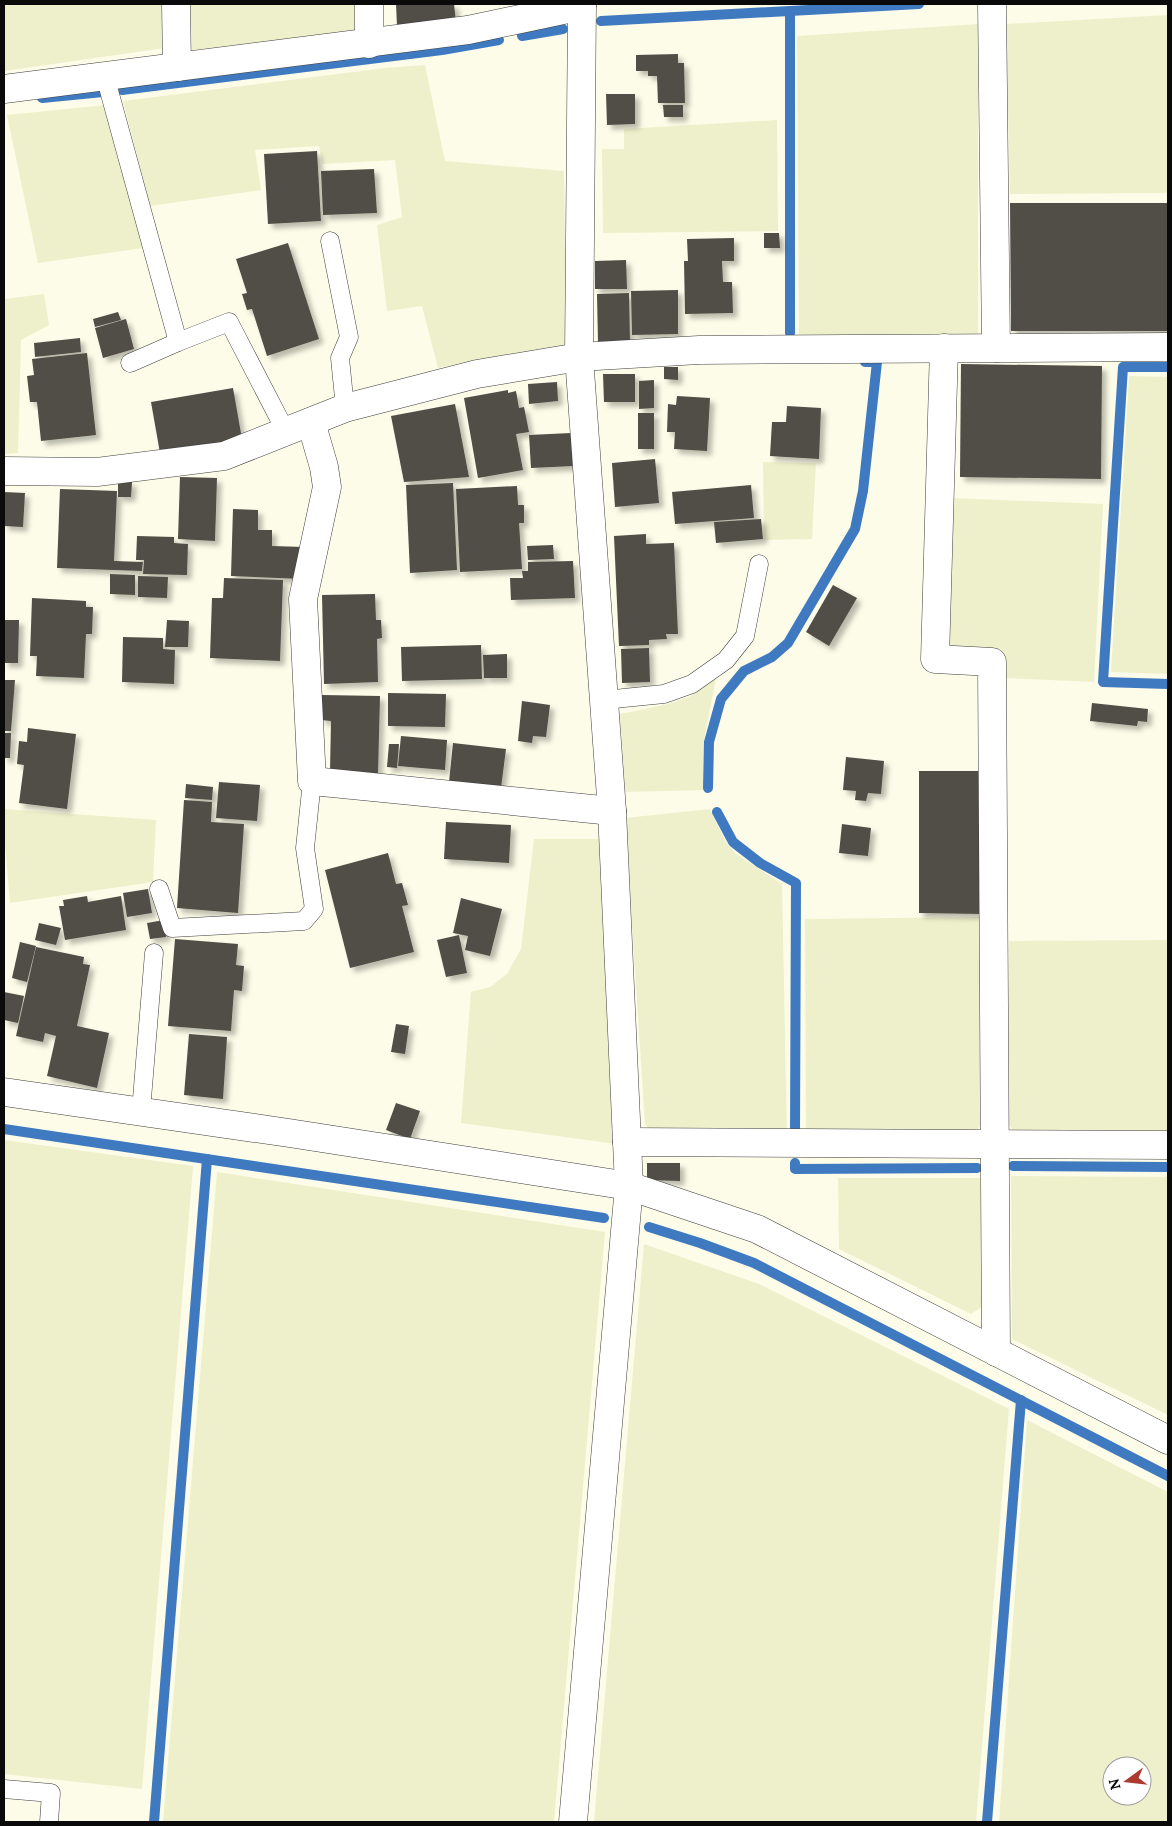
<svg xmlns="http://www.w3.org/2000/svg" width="1172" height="1826" font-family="Lora,serif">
<defs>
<filter id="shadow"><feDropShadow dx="4.5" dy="4.5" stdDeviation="2.5" flood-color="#0004"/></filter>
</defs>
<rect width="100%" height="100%" fill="#fdfce8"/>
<g fill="#eef0cb" fill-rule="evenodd">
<polygon points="4,4 164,4 165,48 4,71"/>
<polygon points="190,4 357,4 357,31 191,50"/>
<polygon points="1168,15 1168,193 1010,194 1006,24"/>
<polygon points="978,24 978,334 799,337 797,36"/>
<polygon points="425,65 445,161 564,171 566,343 558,350 480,359 438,368 422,306 387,311 377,225 402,217 395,160 322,164 319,146 255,150 261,190 150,206 123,101 385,68"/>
<polygon points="106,105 143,248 38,263 7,115"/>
<polygon points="777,120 778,231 603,233 602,149 624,149 624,129"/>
<polygon points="44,294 49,325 21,340 18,453 4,454 4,299"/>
<polygon points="1129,376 1168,377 1168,674 1111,672"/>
<polygon points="763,462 816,463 812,539 764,540"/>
<polygon points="951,498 1103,504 1094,682 1006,678 1004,656 949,652"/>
<polygon points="716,678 704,740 703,790 625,792 620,714 664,705 689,697"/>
<polygon points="4,809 156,820 153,882 10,903 4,831"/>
<polygon points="710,809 725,841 735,853 782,884 787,1135 655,1136 645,1124 625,818"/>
<polygon points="534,839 603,839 616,1144 461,1123 471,992 490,987 507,974 521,949"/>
<polygon points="982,917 983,1121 973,1136 806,1136 805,919"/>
<polygon points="1168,940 1168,1132 1017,1134 1008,1124 1009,941"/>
<polygon points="4,1140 193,1166 142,1789 4,1774"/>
<polygon points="217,1172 605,1232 554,1822 163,1822"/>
<polygon points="1011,1176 1168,1177 1168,1415 1012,1339"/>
<polygon points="838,1178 984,1178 983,1306 971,1314 839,1249"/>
<polygon points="644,1244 759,1284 1009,1409 976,1822 594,1822"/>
<path d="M1027 1420 1168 1492V1822H999ZM1112 1766H1142V1796H1112Z"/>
</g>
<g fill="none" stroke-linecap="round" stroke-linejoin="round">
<g stroke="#3f7ac1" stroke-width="10">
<polyline points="790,11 790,333"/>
<polyline points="601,21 919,4"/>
<polyline points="522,36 563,29"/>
<polyline points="122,90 442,50 499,40"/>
<polyline points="42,98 103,92"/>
<polyline points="1168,367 1123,367 1103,682 1168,684"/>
<polyline points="708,788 709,742 721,699 744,671 772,657 788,643 855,529 863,491 877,362 865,362"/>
<polyline points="717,812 733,842 760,863 796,883 795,1135"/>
<polyline points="4,1129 604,1218"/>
<polyline points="795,1163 795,1169 977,1168"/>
<polyline points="1013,1166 1168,1167"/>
<polyline points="649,1227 700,1243 754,1263 1168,1476"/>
<polyline points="154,1822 207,1159"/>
<polyline points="987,1822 1021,1400"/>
</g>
</g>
<g fill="#514d47" filter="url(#shadow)">
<polygon points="396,4 454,4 456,22 397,26"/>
<polygon points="678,54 678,63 684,63 685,103 658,103 657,76 648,76 648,71 636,71 636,55"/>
<polygon points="606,94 635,94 635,124 607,125"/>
<polygon points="663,105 683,105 683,117 664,117"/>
<polygon points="317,151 321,221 268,224 264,154"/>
<polygon points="374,169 377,213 323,215 321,171"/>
<polygon points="1010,203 1168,203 1168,331 1011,331"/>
<polygon points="764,233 779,233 780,248 764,248"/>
<polygon points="734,238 734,261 722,261 723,282 732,282 733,313 685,314 684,261 688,261 687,239"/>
<polygon points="288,243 319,339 267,356 252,309 247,310 242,294 247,293 236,259"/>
<polygon points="626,260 627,289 595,289 595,261"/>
<polygon points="678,290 678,334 632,335 631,291"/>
<polygon points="629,293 630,341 598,342 597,294"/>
<polygon points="118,312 121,320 95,327 93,319"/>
<polygon points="126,319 134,349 103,358 95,328"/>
<polygon points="80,338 81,352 35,357 34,343"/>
<polygon points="87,353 96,435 41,441 37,402 30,402 27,376 34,375 32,359"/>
<polygon points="961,364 1102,366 1101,479 960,477"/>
<polygon points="664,367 678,367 678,380 664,379"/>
<polygon points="603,374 635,374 635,402 604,402"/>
<polygon points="654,380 654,408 639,409 639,381"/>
<polygon points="557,382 558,401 529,404 528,384"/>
<polygon points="233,388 242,439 160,453 151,402"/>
<polygon points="508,390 508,393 516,391 519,408 524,407 529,432 516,434 523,470 478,478 464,398"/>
<polygon points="677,396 710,398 707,451 674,449 675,432 667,432 668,404 676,405"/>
<polygon points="455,404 469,477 404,482 391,416"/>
<polygon points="787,406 821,408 819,459 770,456 772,422 786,422"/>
<rect x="638" y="413" width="16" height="36"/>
<polygon points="571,433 573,466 531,468 529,435"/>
<polygon points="655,459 659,503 615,507 612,463"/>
<polygon points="180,477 217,478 215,541 178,539"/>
<polygon points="118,481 132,482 131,497 118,497"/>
<polygon points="453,483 457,570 410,573 406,485"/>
<polygon points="751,485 754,518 675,524 672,492"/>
<polygon points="517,486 518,505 524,505 524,523 519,523 522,569 460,572 456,489"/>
<polygon points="60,489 117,491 114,561 143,562 142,571 57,568"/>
<polygon points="4,492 25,493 23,527 4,526"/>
<polygon points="233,509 258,510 258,530 272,530 272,546 304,547 303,579 231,576"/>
<polygon points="761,519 763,539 716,543 714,522"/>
<polygon points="646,534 646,544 674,543 678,634 666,634 667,639 649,640 649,645 619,646 614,536"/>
<polygon points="137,536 174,537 174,543 188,544 187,575 143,574 144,560 136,560"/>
<polygon points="553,545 554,559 528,560 527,546"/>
<polygon points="573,561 575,598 511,600 510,578 523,578 522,571 528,571 528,562"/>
<polygon points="110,574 135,575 135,595 110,594"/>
<polygon points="138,576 168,577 167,598 138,597"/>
<polygon points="224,578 283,580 280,661 210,658 212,598 223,598"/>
<polygon points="833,585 857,598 829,646 806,632"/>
<polygon points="375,594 376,620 381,620 382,638 377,639 378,682 324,684 322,595"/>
<polygon points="32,598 86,601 86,607 93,607 92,634 86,634 84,678 36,676 37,656 30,656"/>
<polygon points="4,620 19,620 18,663 4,663"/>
<polygon points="167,620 189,621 188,647 165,647"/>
<polygon points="123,637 163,638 163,649 175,650 174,684 122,682"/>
<polygon points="481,645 482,679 402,681 401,647"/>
<polygon points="649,648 650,682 622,683 621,649"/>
<polygon points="507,654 507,678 484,678 483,655"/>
<polygon points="4,680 15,680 11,731 4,731"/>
<polygon points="388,693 446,694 445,727 388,726"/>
<polygon points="322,695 380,696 378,774 330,772 331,721 321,720"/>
<polygon points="522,701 550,705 546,737 533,736 532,743 518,741"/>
<polygon points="1092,703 1148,709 1147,722 1138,721 1137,726 1090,721"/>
<polygon points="28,728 76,734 67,809 19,803 24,765 17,764 19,741 27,742"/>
<polygon points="4,733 11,733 10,758 4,758"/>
<polygon points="401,736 447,740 445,770 398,766"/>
<polygon points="453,743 506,749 501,788 449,782"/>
<polygon points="389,744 399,744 397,768 387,767"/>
<polygon points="846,757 884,761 881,794 868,793 866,801 855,800 856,791 843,790"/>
<polygon points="919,771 982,771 981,914 919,913"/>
<polygon points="219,782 260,785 257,821 216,818"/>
<polygon points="186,784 213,787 212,800 185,798"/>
<polygon points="184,800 212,802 211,822 244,824 238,913 177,908"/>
<polygon points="446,822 511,825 509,863 444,859"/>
<polygon points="842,824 871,828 868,856 839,853"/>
<polygon points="388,853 396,884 402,883 408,905 402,906 414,952 350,968 325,870"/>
<polygon points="148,889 152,913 127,917 123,893"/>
<polygon points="87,896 88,902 121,896 126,930 65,940 59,906 64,906 63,900"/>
<polygon points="461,898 502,909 490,956 465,950 468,936 453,933"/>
<polygon points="164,920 166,937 150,939 147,923"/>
<polygon points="39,923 61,928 56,945 35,940"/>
<polygon points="459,935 467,973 446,977 437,940"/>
<polygon points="175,939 238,944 236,965 244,966 242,991 234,990 231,1031 168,1026"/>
<polygon points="20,942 36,946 27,982 12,978"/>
<polygon points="36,947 84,957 83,964 90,965 77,1026 109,1033 97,1088 47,1076 56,1036 45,1033 43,1042 16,1036"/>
<polygon points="4,992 24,996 18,1023 4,1020"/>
<polygon points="396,1024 409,1026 405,1054 391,1052"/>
<polygon points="189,1034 227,1037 223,1099 184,1095"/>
<polygon points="396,1103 420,1111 410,1139 386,1130"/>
<polygon points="647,1163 680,1163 680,1181 647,1180"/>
</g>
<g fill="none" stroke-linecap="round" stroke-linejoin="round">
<g stroke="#3d3d3d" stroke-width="19">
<g id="lane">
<polyline points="105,76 178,342 229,322 286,432"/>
<polyline points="330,241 349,337 340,358 345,408"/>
<polyline points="130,363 178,342"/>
<polyline points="604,700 664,694 692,684 726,660 745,636 759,564"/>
<polyline points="159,889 172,928 304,921 314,909 305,848 312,781"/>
<polyline points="141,1111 154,953"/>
<polyline points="4,1789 51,1793 49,1822"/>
</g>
</g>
<g stroke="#3d3d3d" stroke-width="29">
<g id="street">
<polyline points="176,4 177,67"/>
<polyline points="369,4 369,44"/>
<polyline points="992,4 996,348"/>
<polyline points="4,89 468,30 582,6"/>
<polyline points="944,348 935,659 992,662 996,1352"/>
<polyline points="311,422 324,467 327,487 303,599 312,781 612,811"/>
<polyline points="4,471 97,472 224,456 345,408 477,374 579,357 699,350 1168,347"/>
<polyline points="4,1092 289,1133 629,1186 757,1229 1168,1440"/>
<polyline points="627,1142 1168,1145"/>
<polyline points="573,1822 629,1186 612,811 579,357 582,4"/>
</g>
</g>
<use href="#lane" stroke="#fff" stroke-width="18"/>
<use href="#street" stroke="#fff" stroke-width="28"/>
</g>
<rect width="1172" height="1826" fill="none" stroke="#0a0a0a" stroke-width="10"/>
<g transform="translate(1127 1781) rotate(255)"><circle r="24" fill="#ffffff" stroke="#9d9d9d"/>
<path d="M0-4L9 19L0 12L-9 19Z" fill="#ad3b2f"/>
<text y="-8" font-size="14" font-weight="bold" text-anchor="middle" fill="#0a0a0a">N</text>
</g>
</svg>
